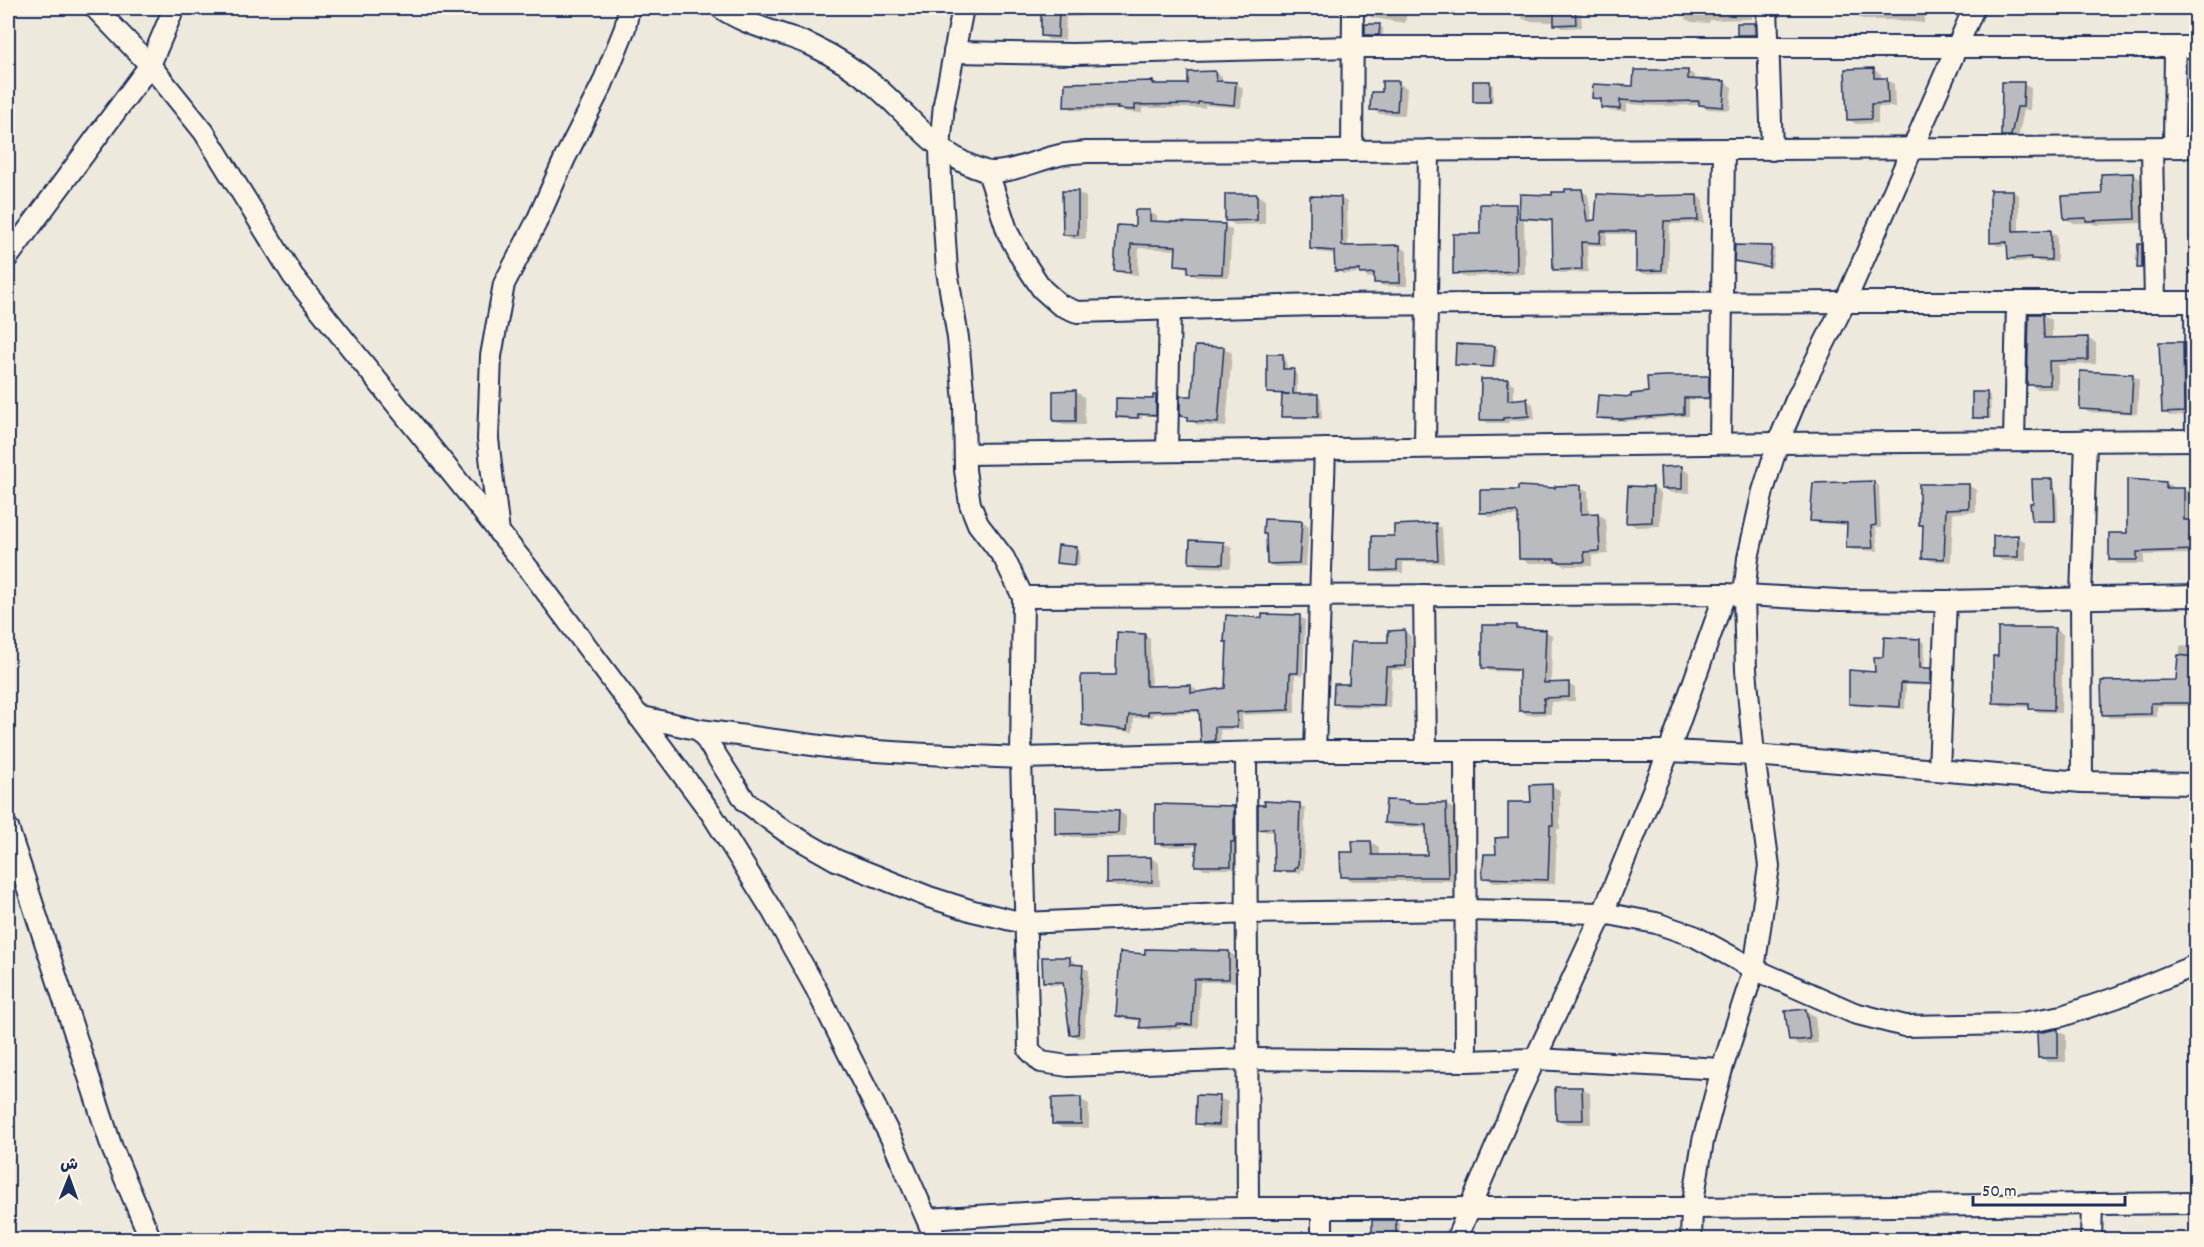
<svg xmlns="http://www.w3.org/2000/svg" width="2204" height="1247" font-family="Dekko,'Playpen Sans Arabic',sans-serif">
<rect width="100%" height="100%" fill="#eee9dd"/>
<filter id="ink" filterUnits="userSpaceOnUse"><feTurbulence type="fractalNoise" baseFrequency=".0167" numOctaves="2"/><feDisplacementMap in="SourceGraphic" scale="12" xChannelSelector="R" yChannelSelector="G"/><feConvolveMatrix kernelMatrix="1 2 1 2 8 2 1 2 1" color-interpolation-filters="sRGB"/></filter>
<g filter="url(#ink)">
<g fill="#0003">
<polygon points="1043,8 1159,8 1085,13 1085,16 1066,17 1065,40 1049,40 1042,35"/>
<polygon points="1369,8 1408,8 1405,23 1373,18 1369,16"/>
<polygon points="1479,8 1504,8 1504,9 1481,9"/>
<polygon points="1522,8 1581,8 1582,27 1562,28 1555,22 1528,21 1522,18"/>
<polygon points="1686,8 1752,8 1752,19 1710,20 1709,23 1692,22 1686,19"/>
<polygon points="1858,8 1926,8 1924,23 1891,20 1865,20 1858,17"/>
<polygon points="1754,25 1758,27 1758,36 1742,36 1738,34"/>
<polygon points="1379,26 1383,28 1383,36 1370,36 1366,34"/>
<polygon points="1874,70 1881,74 1881,80 1887,80 1894,84 1895,107 1878,107 1878,123 1856,124 1848,119"/>
<polygon points="1688,71 1695,76 1695,81 1724,82 1732,87 1730,110 1708,109 1700,105 1658,106 1627,104 1627,112 1610,111 1602,107 1602,102 1593,98"/>
<polygon points="1215,72 1222,76 1222,83 1236,84 1243,88 1241,108 1205,105 1205,108 1142,108 1142,113 1126,112 1123,110 1073,110 1066,106 1152,83 1157,85 1190,85"/>
<polygon points="1490,82 1493,84 1493,103 1479,103 1475,101"/>
<polygon points="1398,83 1407,88 1405,115 1380,114 1371,109"/>
<polygon points="2023,84 2031,88 2030,110 2024,110 2018,139 2010,139 2002,135"/>
<polygon points="2132,174 2141,179 2143,223 2096,225 2091,223 2074,223 2065,218 2104,196"/>
<polygon points="1582,191 1588,195 1592,222 1638,198 1697,196 1703,200 1704,223 1670,224 1668,273 1644,274 1638,270 1637,234 1607,234 1606,246 1587,245 1588,272 1561,273 1554,269 1554,222 1524,219 1525,274 1463,277 1455,273 1482,235 1515,206 1521,209 1553,197"/>
<polygon points="1077,192 1086,197 1086,239 1073,239 1064,235"/>
<polygon points="2013,192 2019,195 2019,232 2051,232 2057,235 2057,262 2039,262 2035,260 2016,262 2010,258 2008,245 1998,246 1992,242"/>
<polygon points="1257,195 1265,200 1265,224 1235,225 1227,220"/>
<polygon points="1340,198 1347,202 1348,247 1400,247 1407,251 1407,286 1383,286 1376,282 1376,277 1368,278 1361,273 1343,274 1336,270 1335,254 1318,252 1311,248"/>
<polygon points="1149,212 1157,216 1157,223 1224,226 1232,230 1229,277 1197,277 1189,272 1189,269 1177,265 1177,250 1139,248 1138,275 1124,274 1116,270 1136,227"/>
<polygon points="2141,245 2145,247 2146,269 2139,267"/>
<polygon points="1771,247 1775,249 1772,268 1736,260"/>
<polygon points="2043,315 2052,320 2052,339 2087,338 2096,343 2096,364 2058,365 2058,389 2037,389 2029,384"/>
<polygon points="2183,344 2189,347 2189,415 2170,416 2164,412"/>
<polygon points="1494,347 1498,349 1496,368 1460,366 1456,364"/>
<polygon points="1224,348 1232,353 1226,427 1198,425 1181,415"/>
<polygon points="1283,355 1286,358 1287,371 1297,373 1297,396 1317,396 1321,398 1322,419 1287,418 1283,416 1283,395 1268,392"/>
<polygon points="2133,376 2139,379 2137,414 2088,412 2081,408"/>
<polygon points="1709,377 1713,380 1713,400 1689,400 1689,416 1626,421 1603,420 1598,417 1633,398"/>
<polygon points="1507,381 1514,384 1514,401 1527,400 1533,404 1535,419 1509,421 1509,423 1488,423 1482,419"/>
<polygon points="1076,392 1084,397 1085,425 1063,425 1054,421"/>
<polygon points="1987,393 1990,395 1991,419 1978,419 1974,417"/>
<polygon points="1156,397 1160,399 1159,416 1142,416 1142,419 1121,419 1117,417 1154,401"/>
<polygon points="1681,468 1690,473 1690,493 1671,493 1663,488"/>
<polygon points="2051,480 2055,482 2055,491 2057,492 2058,522 2037,522 2033,520 2034,504"/>
<polygon points="1874,483 1879,486 1881,528 1876,528 1878,551 1853,550 1848,547 1848,525 1817,523 1811,520"/>
<polygon points="2166,483 2173,487 2173,489 2184,489 2191,493 2191,521 2196,521 2196,556 2191,554 2144,555 2144,564 2118,564 2111,559"/>
<polygon points="1968,485 1976,490 1976,512 1953,513 1951,562 1931,561 1923,557 1925,526 1920,524"/>
<polygon points="1580,487 1588,491 1589,515 1598,514 1606,519 1608,554 1592,555 1592,566 1565,566 1559,563 1528,563 1521,558 1520,516 1490,517 1482,512 1557,489"/>
<polygon points="1653,488 1661,493 1660,526 1636,527 1628,522"/>
<polygon points="1266,520 1302,522 1309,527 1306,566 1275,567 1268,563"/>
<polygon points="1436,525 1442,528 1444,563 1403,562 1403,573 1380,573 1373,570 1395,538"/>
<polygon points="2018,537 2026,542 2026,561 2003,561 1994,556"/>
<polygon points="1223,543 1232,548 1231,568 1199,567 1190,562"/>
<polygon points="1076,548 1080,551 1079,566 1058,562"/>
<polygon points="1300,617 1305,620 1303,676 1295,675 1295,713 1242,715 1243,729 1220,730 1221,744 1208,744 1202,741 1201,712 1153,714 1153,717 1134,718 1133,732 1089,728 1083,724 1144,635 1150,639 1151,687 1190,686 1196,689 1196,694 1226,690 1229,643 1226,642 1263,619"/>
<polygon points="1516,627 1521,630 1545,631 1552,635 1551,684 1568,684 1575,688 1575,701 1551,702 1551,714 1528,715 1521,711 1520,672 1490,671 1483,667"/>
<polygon points="2055,629 2063,634 2061,713 2038,712 2030,707 2003,706 1995,702 2000,657"/>
<polygon points="1405,632 1411,636 1412,669 1392,670 1390,708 1341,707 1335,704 1390,644"/>
<polygon points="1919,640 1925,643 1924,669 1936,672 1935,686 1906,685 1905,709 1855,706 1850,703 1877,674 1884,658"/>
<polygon points="2180,646 2196,647 2196,706 2157,706 2157,717 2110,718 2103,714 2178,682"/>
<polygon points="1552,786 1560,790 1560,829 1557,829 1555,884 1492,882 1484,877 1533,803 1532,787"/>
<polygon points="1409,802 1412,805 1445,804 1454,809 1455,881 1351,881 1342,876 1354,854 1371,842 1379,847 1379,856 1428,857 1428,828 1394,827 1386,823"/>
<polygon points="1300,805 1305,808 1304,870 1301,870 1301,873 1281,873 1275,870 1275,831 1266,832 1260,829"/>
<polygon points="1234,807 1240,811 1237,869 1203,869 1196,865 1198,846 1164,847 1157,843"/>
<polygon points="1118,811 1126,816 1126,837 1065,837 1057,833"/>
<polygon points="1151,858 1159,863 1160,886 1116,887 1108,882"/>
<polygon points="1229,952 1235,956 1235,982 1200,982 1198,1028 1182,1027 1182,1029 1148,1030 1142,1027 1142,1021 1124,1019 1118,1015 1146,955"/>
<polygon points="1070,959 1076,963 1076,966 1089,970 1084,1037 1078,1038 1072,1034 1065,985 1051,985 1044,981"/>
<polygon points="1806,1011 1815,1016 1818,1043 1798,1045 1790,1041"/>
<polygon points="2057,1031 2066,1035 2066,1062 2048,1062 2040,1057"/>
<polygon points="1582,1088 1590,1093 1591,1124 1566,1124 1557,1119"/>
<polygon points="1219,1098 1228,1102 1227,1129 1205,1128 1196,1123"/>
<polygon points="1080,1099 1089,1104 1089,1128 1062,1128 1054,1123"/>
<polygon points="1374,1221 1396,1221 1400,1224 1399,1238 1377,1237 1373,1234"/>
<polygon points="1581,1234 1589,1240 1558,1240 1558,1235"/>
<polygon points="1773,1235 1780,1240 1705,1240 1705,1236"/>
<polygon points="1839,1236 1845,1240 1814,1240 1814,1237"/>
</g>
<g fill="#babbbe" stroke="#1b2f5e" stroke-width="1.5">
<polygon points="1041,8 1059,8 1058,37 1041,36"/>
<polygon points="1554,8 1575,8 1576,24 1554,25"/>
<rect x="1737" y="23" width="18" height="12"/>
<polygon points="1365,24 1380,24 1379,35 1365,35"/>
<polygon points="1874,68 1874,78 1887,78 1888,103 1871,104 1871,119 1847,120 1845,69"/>
<polygon points="1634,70 1688,70 1688,79 1725,81 1723,107 1699,105 1699,101 1650,102 1620,100 1620,109 1601,108 1601,99 1592,98 1593,84 1633,86"/>
<polygon points="1215,71 1216,81 1236,82 1234,105 1198,102 1198,104 1135,105 1135,110 1117,109 1118,107 1064,107 1065,83 1153,81 1153,84 1188,84 1188,72"/>
<polygon points="1382,81 1399,81 1397,111 1370,110 1371,92 1382,92"/>
<rect x="1473" y="81" width="17" height="21"/>
<polygon points="2002,82 2024,82 2023,107 2017,107 2011,136 2001,136"/>
<polygon points="2133,173 2135,219 2086,221 2086,218 2064,219 2062,196 2102,194 2101,174"/>
<polygon points="1565,189 1582,189 1587,221 1595,220 1597,194 1638,196 1697,195 1698,220 1664,221 1662,270 1636,271 1636,231 1601,231 1600,243 1581,242 1582,269 1553,270 1552,220 1519,218 1520,194 1552,195 1552,192 1565,192"/>
<polygon points="1990,190 2013,190 2013,231 2051,230 2051,260 2031,259 2031,257 2008,259 2007,242 1990,243"/>
<polygon points="1062,191 1078,191 1078,235 1063,235"/>
<polygon points="1225,194 1257,194 1257,220 1225,221"/>
<polygon points="1310,196 1341,197 1342,246 1400,245 1400,283 1374,283 1374,273 1360,274 1360,270 1335,271 1334,251 1310,249"/>
<polygon points="1480,204 1516,204 1517,271 1453,274 1453,234 1480,234"/>
<polygon points="1135,210 1150,210 1150,221 1225,224 1222,274 1188,273 1188,266 1175,265 1176,246 1131,244 1130,272 1114,271 1117,225 1135,226"/>
<polygon points="2138,244 2142,244 2142,268 2137,268"/>
<polygon points="1735,245 1772,246 1769,267 1734,261"/>
<polygon points="2029,314 2043,314 2044,338 2088,337 2088,360 2049,361 2050,385 2027,385"/>
<polygon points="2159,342 2183,342 2184,412 2162,413"/>
<polygon points="1456,344 1495,346 1493,367 1455,365"/>
<polygon points="1195,346 1224,347 1218,423 1188,421 1188,417 1180,416 1180,396 1192,396"/>
<polygon points="1267,354 1283,354 1283,369 1294,369 1293,394 1318,394 1318,417 1281,417 1282,395 1290,394 1267,393"/>
<polygon points="2080,371 2133,374 2131,412 2080,409"/>
<polygon points="1665,376 1709,376 1709,398 1684,398 1684,414 1621,419 1596,418 1598,395 1631,397 1631,394 1648,392 1647,377"/>
<polygon points="1481,379 1508,379 1508,400 1527,398 1529,416 1503,418 1503,420 1480,420"/>
<polygon points="1076,390 1076,421 1053,421 1053,391"/>
<polygon points="1972,392 1987,392 1988,418 1972,418"/>
<polygon points="1153,395 1156,395 1156,415 1138,414 1138,418 1116,417 1116,398 1153,399"/>
<polygon points="1682,466 1682,489 1661,489 1660,467"/>
<polygon points="2032,479 2052,479 2052,489 2054,489 2055,521 2032,521 2030,503 2033,503"/>
<polygon points="2127,479 2166,482 2166,488 2184,488 2184,520 2196,520 2196,550 2137,552 2137,560 2109,560 2109,533 2127,533"/>
<polygon points="1874,481 1876,525 1871,526 1873,548 1846,548 1847,523 1810,521 1813,483"/>
<polygon points="1919,484 1969,484 1969,508 1946,509 1944,559 1922,558 1923,525 1919,525"/>
<polygon points="1581,485 1581,514 1598,513 1600,551 1584,552 1585,562 1555,562 1555,559 1519,559 1518,514 1516,512 1480,513 1480,490 1518,490 1518,486 1555,488 1555,486"/>
<polygon points="1628,486 1653,487 1652,522 1626,523"/>
<polygon points="1264,519 1302,521 1299,563 1267,564 1266,534 1263,534"/>
<polygon points="1436,523 1438,560 1397,560 1397,570 1372,571 1372,536 1394,536 1394,525"/>
<polygon points="2018,535 2018,557 1993,557 1993,536"/>
<polygon points="1190,540 1224,542 1223,564 1189,563"/>
<polygon points="1058,545 1077,547 1075,565 1056,563"/>
<polygon points="1262,614 1300,615 1298,673 1290,673 1289,710 1237,712 1237,727 1215,727 1215,741 1201,742 1199,710 1148,711 1148,715 1129,715 1127,730 1082,725 1081,675 1116,675 1117,632 1145,634 1146,686 1191,685 1191,693 1225,688 1227,642 1224,642 1226,615 1262,618"/>
<polygon points="1482,625 1516,625 1516,628 1546,630 1544,683 1569,682 1569,697 1544,698 1544,711 1519,711 1519,670 1482,668"/>
<polygon points="1998,628 2055,628 2054,710 2029,709 2029,704 1993,703 1993,656 1998,656"/>
<polygon points="1405,630 1406,666 1386,667 1384,705 1333,704 1334,684 1349,684 1351,642 1388,642 1388,631"/>
<polygon points="1884,637 1920,639 1920,668 1931,668 1931,684 1901,683 1900,707 1849,704 1849,670 1875,672 1874,657 1883,657"/>
<polygon points="2178,655 2195,657 2194,680 2196,680 2196,703 2151,703 2151,714 2102,715 2101,681 2176,680"/>
<polygon points="1552,784 1553,825 1550,825 1548,880 1482,878 1484,854 1496,854 1495,838 1508,837 1508,802 1531,802 1530,785"/>
<polygon points="1386,800 1409,801 1409,803 1446,803 1448,877 1341,877 1340,852 1353,852 1352,841 1371,841 1372,855 1427,855 1426,825 1384,823"/>
<polygon points="1264,801 1300,803 1298,867 1295,867 1295,871 1274,871 1273,828 1258,830 1258,805 1265,805"/>
<polygon points="1155,804 1234,806 1234,842 1231,842 1231,866 1195,866 1197,843 1155,844"/>
<polygon points="1055,807 1119,810 1118,833 1055,834"/>
<polygon points="1151,857 1152,882 1106,883 1106,858"/>
<polygon points="1145,949 1229,951 1229,979 1194,979 1192,1025 1176,1024 1176,1026 1140,1028 1140,1019 1116,1016 1120,952 1145,954"/>
<polygon points="1042,957 1070,957 1070,964 1083,965 1078,1034 1070,1035 1063,982 1043,982"/>
<polygon points="1806,1009 1810,1039 1789,1041 1785,1011"/>
<polygon points="2058,1029 2058,1058 2038,1058 2037,1033"/>
<polygon points="1555,1087 1582,1087 1583,1120 1556,1120"/>
<polygon points="1196,1095 1220,1096 1219,1125 1195,1124"/>
<polygon points="1081,1097 1081,1124 1052,1124 1052,1098"/>
<polygon points="1372,1220 1396,1220 1396,1236 1372,1235"/>
</g>
<g fill="none" stroke-linecap="round" stroke-linejoin="round">
<g stroke="#1b2f5e" stroke-width="24">
<g id="minor">
<polyline points="95,8 150,65 204,132 293,276 532,573 711,813 773,912 815,987 892,1140 936,1240"/>
<path d="M721 8C748 27 782 32 813 46 834 56 856 70 874 85 910 115 937 157 985 171 1004 176 1037 160 1056 156 1066 153 1077 153 1087 152L2196 147"/>
<polyline points="963,8 944,104 940,148 941,179 947,271 958,338 964,402 965,470 970,504 978,524 1004,558 1023,597 1021,758 1029,1050 1041,1062 1068,1066 1247,1059 1466,1061 1536,1059 1722,1069"/>
<polyline points="1767,8 1772,150"/>
<polyline points="954,52 1073,54 1353,47 2196,47"/>
<polyline points="2174,147 2175,47"/>
<polyline points="2152,148 2155,302"/>
<polyline points="1352,151 1353,8"/>
<polyline points="988,172 1008,233 1022,259 1042,289 1060,305 1077,312 1319,305 1845,302 2196,302"/>
<polyline points="8,257 150,65 174,8"/>
<polyline points="2195,302 2196,440"/>
<polyline points="2014,441 2017,303"/>
<polyline points="1720,443 1724,150"/>
<polyline points="1425,447 1429,150"/>
<polyline points="1167,451 1170,310"/>
<polyline points="965,454 1778,443 2196,440"/>
<polyline points="499,533 488,439 491,356 504,284 536,223 565,158 602,85 625,28 629,8"/>
<polyline points="1424,595 1426,751"/>
<polyline points="1023,597 1725,594 1839,600 1946,601 2196,596"/>
<polyline points="638,716 700,730 843,749 926,754 1021,758 1315,751 1669,751 1754,755 2082,782 2196,784"/>
<polyline points="700,730 746,802 785,831 836,860 929,897 973,911 1024,923 1247,913 1465,910 1603,913 1656,923 1694,936 1754,969 1854,1013 1905,1026 2017,1024 2062,1016 2118,997 2196,965"/>
<polyline points="1315,751 1325,449"/>
<polyline points="1465,751 1466,1061"/>
<polyline points="1246,753 1248,1208"/>
<polyline points="1939,770 1946,601"/>
<polyline points="2082,782 2081,598 2086,440"/>
<polyline points="8,828 112,1148 151,1240"/>
<polyline points="927,1219 1075,1210 1248,1208 1692,1208 2196,1203"/>
<polyline points="1322,1240 1322,1209"/>
<polyline points="1456,1240 1515,1102 1603,913 1669,751 1725,594"/>
<polyline points="1691,1240 1692,1208 1703,1141 1722,1069 1754,969 1769,866 1754,755 1746,670 1744,595 1748,558 1763,491 1778,443 1796,400 1845,302 1974,8"/>
<polyline points="2091,1240 2092,1204"/>
</g>
</g>
<use href="#minor" stroke="#fcf5e5" stroke-width="20"/>
</g>
</g>
<rect width="2204" height="1247" fill="none" stroke="#fcf5e5" stroke-width="30"/>
<rect x="15" y="15" width="2174" height="1217" fill="none" stroke="#1b2f5e" stroke-width="2" filter="url(#ink)"/>
<g transform="translate(69 1178) rotate(1)" stroke="#fcf5e5" stroke-width="4.5" paint-order="stroke">
<path d="M0-4.5L10 22L0 15L-10 22Z" fill="#1b2f5e"/>
<text y="-9" font-size="16" font-weight="bold" text-anchor="middle" fill="#1b2f5e">ش</text>
</g>
<path d="M1973 1196v9h152v-9" fill="none" stroke="#1b2f5e" stroke-width="3"/>
<text x="1982" y="1196" font-size="18" fill="#1b2f5e" stroke="#fcf5e5" stroke-width="4.5" paint-order="stroke">50 m</text>
</svg>
